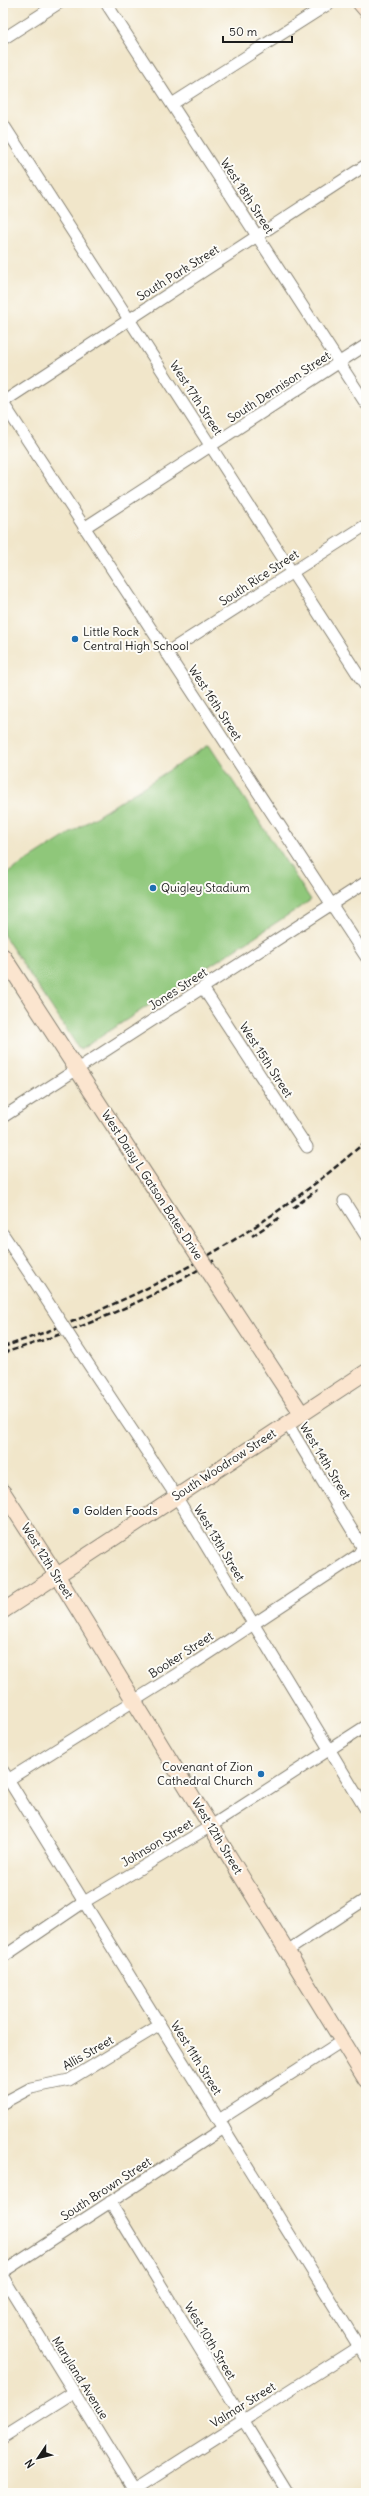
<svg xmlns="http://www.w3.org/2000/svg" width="369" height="2496" font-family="Delius,sans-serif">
<rect width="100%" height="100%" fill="#fdfcf7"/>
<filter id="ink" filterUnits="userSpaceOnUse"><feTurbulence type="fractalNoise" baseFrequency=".025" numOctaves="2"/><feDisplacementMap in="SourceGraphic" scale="8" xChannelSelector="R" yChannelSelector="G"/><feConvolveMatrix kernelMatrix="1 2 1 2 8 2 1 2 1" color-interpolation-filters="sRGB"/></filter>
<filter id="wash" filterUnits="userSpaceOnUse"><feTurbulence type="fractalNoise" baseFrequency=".012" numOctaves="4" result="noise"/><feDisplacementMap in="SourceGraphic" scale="16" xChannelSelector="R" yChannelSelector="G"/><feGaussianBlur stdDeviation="0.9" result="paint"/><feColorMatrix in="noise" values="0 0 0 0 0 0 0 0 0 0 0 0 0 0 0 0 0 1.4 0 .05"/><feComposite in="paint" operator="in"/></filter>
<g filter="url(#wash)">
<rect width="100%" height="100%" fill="#f1e6ca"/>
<polygon fill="#8fc77a" stroke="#56724b" points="209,745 311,900 80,1050 3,934 3,876"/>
</g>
<g filter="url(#ink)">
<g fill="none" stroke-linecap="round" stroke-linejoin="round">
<g stroke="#868173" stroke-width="13">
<g id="street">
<polyline points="106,3 366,404"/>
<polyline points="3,39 59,3"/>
<polyline points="172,104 330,3"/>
<polyline points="3,124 366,687"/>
<polyline points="3,402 366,165"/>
<polyline points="3,403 366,957"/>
<polyline points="84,528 366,345"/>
<polyline points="166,653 366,525"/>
<polyline points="203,988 307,1147"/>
<polyline points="3,1117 366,882"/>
<polyline points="344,1201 366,1236"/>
<polyline points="3,1234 35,1282"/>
<polyline points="73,1341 176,1496 366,1810"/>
<polyline points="287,1423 366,1553"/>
<polyline points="3,1771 366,2358"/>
<polyline points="3,1783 196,1662 358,1555 366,1542"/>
<polyline points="287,1951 366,1899"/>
<polyline points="3,1957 84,1902 211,1826 366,1726"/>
<polyline points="3,2103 31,2088 69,2080 160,2025"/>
<polyline points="219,2120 342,2041"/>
<polyline points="110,2202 288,2493"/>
<polyline points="3,2272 224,2128"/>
<polyline points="3,2277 136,2493"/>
<polyline points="3,2437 74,2392"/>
<polyline points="134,2490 366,2342"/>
</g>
</g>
<g stroke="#868173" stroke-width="17">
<g id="secondary">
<polyline points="360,3 366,10"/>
<polyline points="3,956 169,1211"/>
<polyline points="217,1284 302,1414"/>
<polyline points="3,1492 63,1585 366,2080"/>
<polyline points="3,1611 366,1372"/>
</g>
</g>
<use href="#street" stroke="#fff" stroke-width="11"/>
<use href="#secondary" stroke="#fbe5cf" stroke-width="15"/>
<g stroke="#1c1c1c" stroke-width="2.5" stroke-dasharray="6 3" stroke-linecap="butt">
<polyline points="293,1208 317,1190"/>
<polyline points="252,1236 282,1216"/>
<path d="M3 1347C138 1302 260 1236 366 1141"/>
<path d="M3 1353C77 1331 151 1300 216 1259"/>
</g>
<g stroke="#868173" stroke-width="13" stroke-linecap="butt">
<polyline id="street-bridge" points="35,1282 73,1341"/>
</g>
<g stroke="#868173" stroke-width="17" stroke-linecap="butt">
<polyline id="secondary-bridge" points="169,1211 217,1284"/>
</g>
<use href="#street-bridge" stroke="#fff" stroke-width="11"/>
<use href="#secondary-bridge" stroke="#fbe5cf" stroke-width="15"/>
</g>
</g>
<g fill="#1f6fb2" stroke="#fdfcf7" stroke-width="1.5">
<circle cx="75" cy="639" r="4"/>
<circle cx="153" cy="888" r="4"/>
<circle cx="76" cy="1511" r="4"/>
<circle cx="261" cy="1774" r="4"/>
</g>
<g text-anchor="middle" stroke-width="4" stroke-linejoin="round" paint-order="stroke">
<g font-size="12" fill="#1c1c1c" stroke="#fdfcf7">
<text transform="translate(247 196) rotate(57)" y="4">West 18th Street</text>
<text transform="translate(178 273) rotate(-32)" y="4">South Park Street</text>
<text transform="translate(279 387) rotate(-33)" y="4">South Dennison Street</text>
<text transform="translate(196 398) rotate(57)" y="4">West 17th Street</text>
<text transform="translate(259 578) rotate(-33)" y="4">South Rice Street</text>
<text transform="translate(215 703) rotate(57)" y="4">West 16th Street</text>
<text transform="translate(178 989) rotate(-33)" y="4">Jones Street</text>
<text transform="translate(266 1060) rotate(57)" y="4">West 15th Street</text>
<text transform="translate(152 1185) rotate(57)" y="4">West Daisy L Gatson Bates Drive</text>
<text transform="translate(325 1461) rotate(59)" y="4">West 14th Street</text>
<text transform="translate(224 1465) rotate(-33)" y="4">South Woodrow Street</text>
<text transform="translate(219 1543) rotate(59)" y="4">West 13th Street</text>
<text transform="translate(47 1561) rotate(58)" y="4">West 12th Street</text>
<text transform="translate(181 1655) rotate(-33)" y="4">Booker Street</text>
<text transform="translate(217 1836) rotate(59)" y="4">West 12th Street</text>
<text transform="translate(157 1843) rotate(-31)" y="4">Johnson Street</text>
<text transform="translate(88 2053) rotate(-30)" y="4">Allis Street</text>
<text transform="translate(196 2058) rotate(58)" y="4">West 11th Street</text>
<text transform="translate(106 2189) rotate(-33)" y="4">South Brown Street</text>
<text transform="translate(210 2341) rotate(59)" y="4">West 10th Street</text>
<text transform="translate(80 2378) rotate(58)" y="4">Maryland Avenue</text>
<text transform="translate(243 2405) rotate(-32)" y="4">Valmar Street</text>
</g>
<g font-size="12" fill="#1c1c1c" stroke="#fdfcf7" text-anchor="start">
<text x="83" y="636">Little Rock<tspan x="83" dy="14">Central High School</tspan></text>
<text x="161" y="892">Quigley Stadium</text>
<text x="84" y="1515">Golden Foods</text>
<text x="253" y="1771" text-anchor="end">Covenant of Zion<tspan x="253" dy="14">Cathedral Church</tspan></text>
</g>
</g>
<rect width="369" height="2496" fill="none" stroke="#fdfcf7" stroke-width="16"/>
<g transform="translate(38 2458) rotate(235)" stroke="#fdfcf7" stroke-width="3" paint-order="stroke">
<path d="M0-3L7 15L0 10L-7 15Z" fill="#1c1c1c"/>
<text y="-6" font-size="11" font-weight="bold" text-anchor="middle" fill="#1c1c1c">N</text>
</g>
<path d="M223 36v6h69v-6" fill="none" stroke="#1c1c1c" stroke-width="2"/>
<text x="229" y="36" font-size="12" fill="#1c1c1c" stroke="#fdfcf7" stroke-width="3" paint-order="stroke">50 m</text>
</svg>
